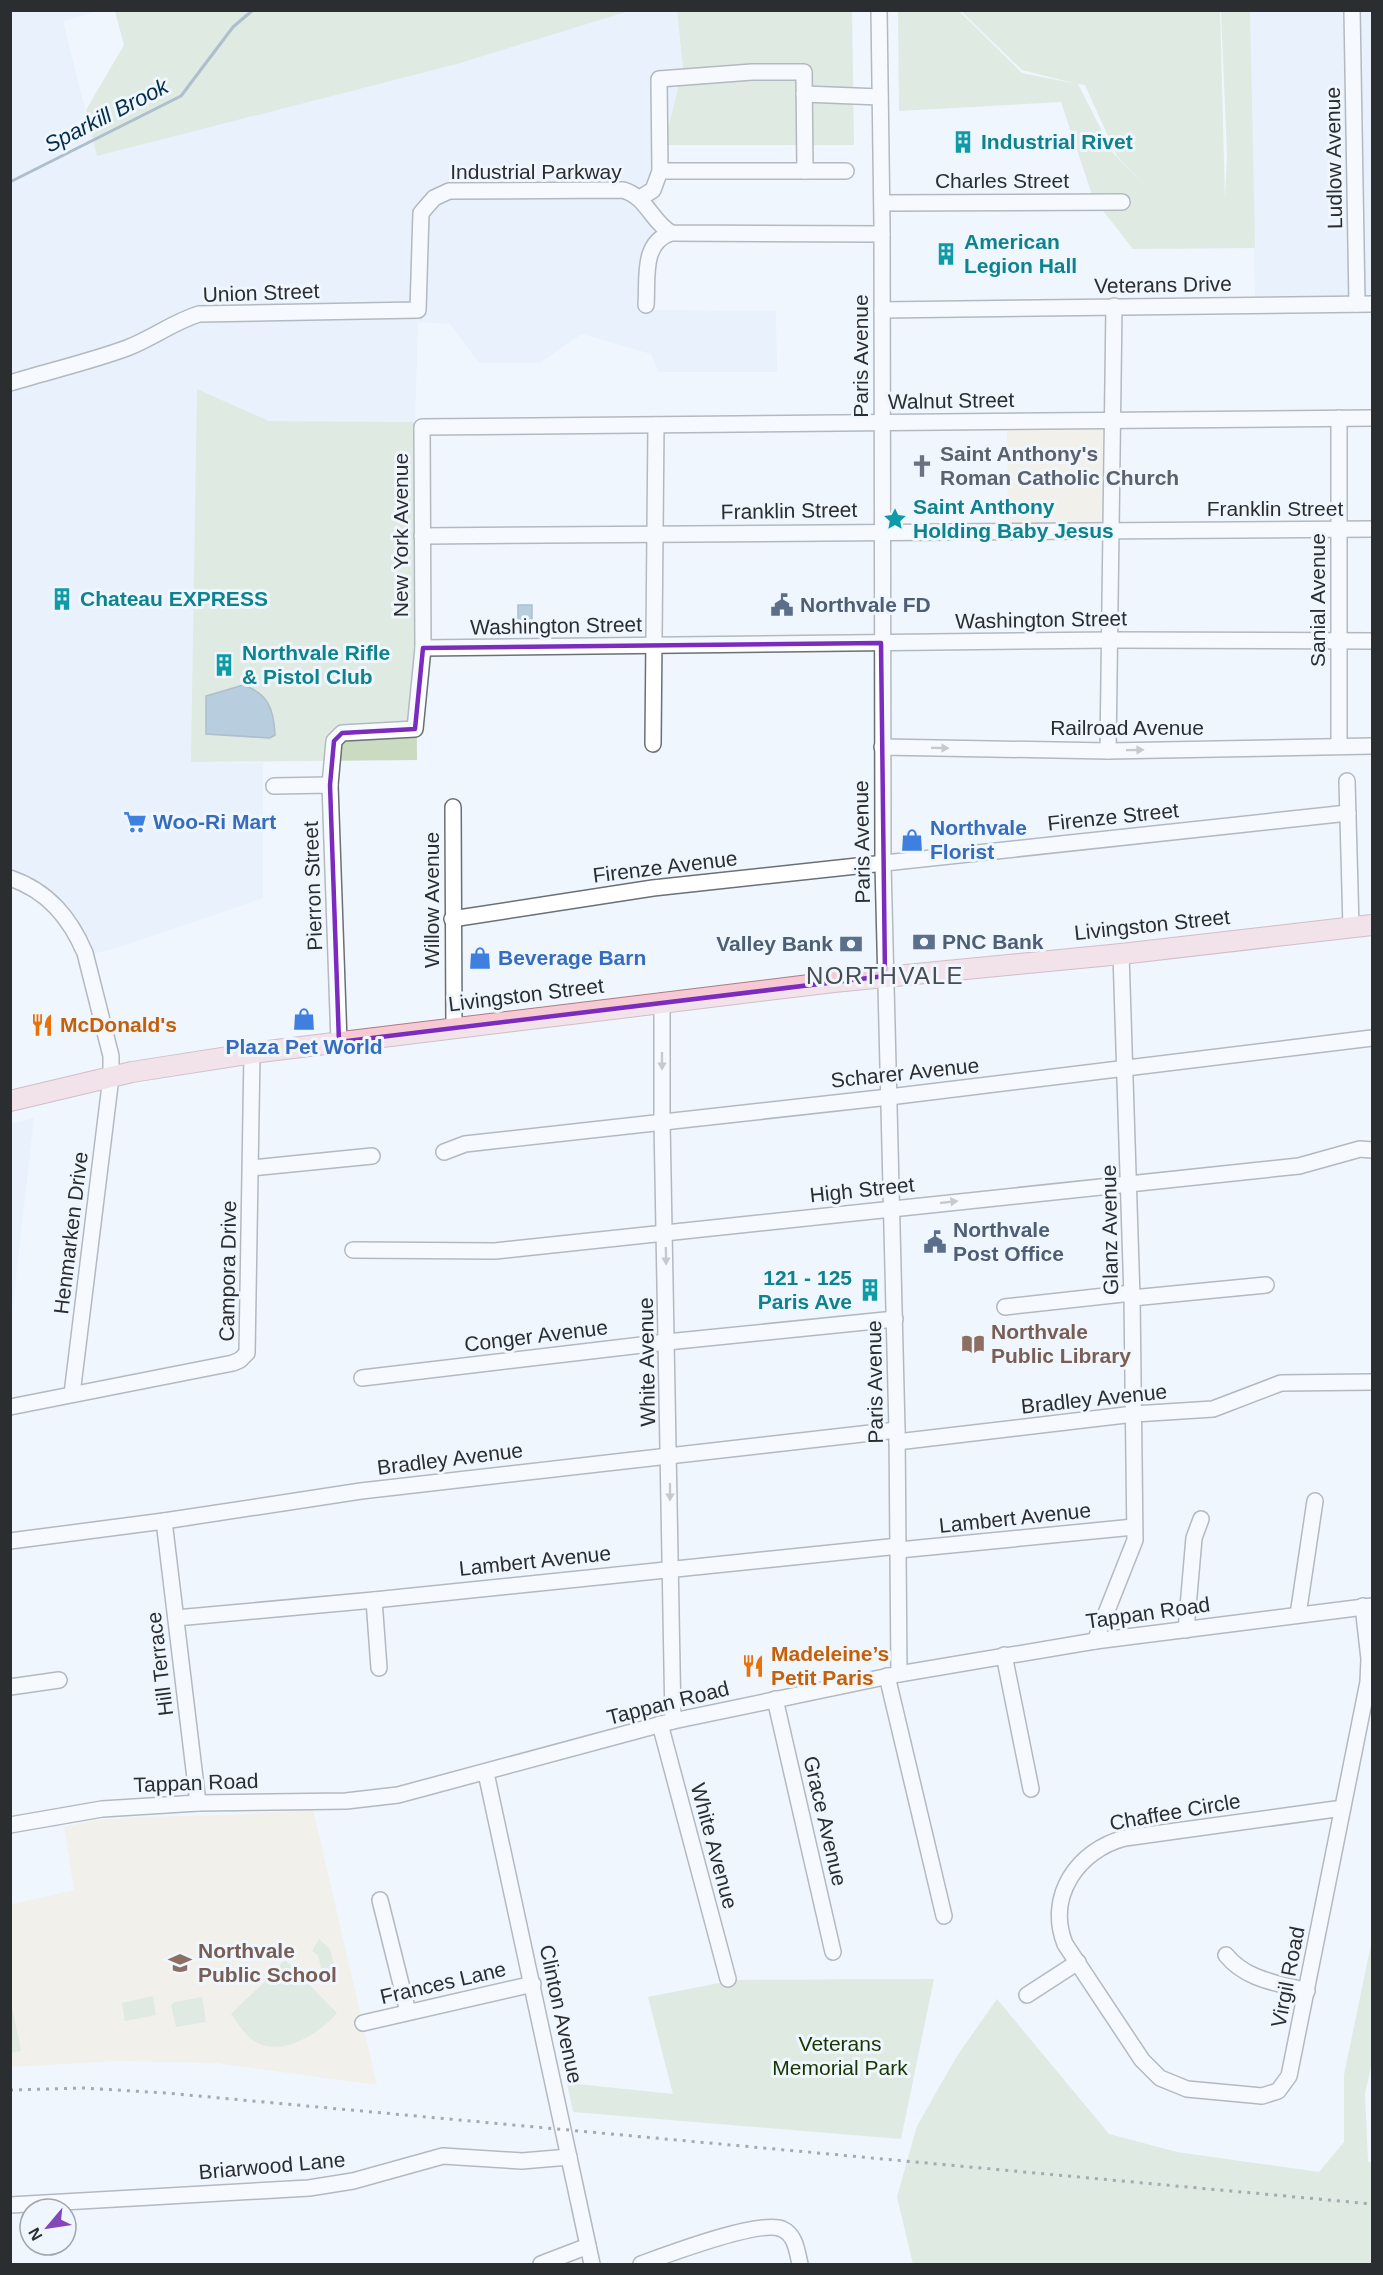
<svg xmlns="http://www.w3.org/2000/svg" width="1383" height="2275" font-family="Helvetica,sans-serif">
<rect width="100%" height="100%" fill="#eff6fd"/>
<g fill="#e0ecfa">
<polygon points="11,11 99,11 63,21 97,156 457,64 629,11 677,11 683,68 664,145 644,310 776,311 777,372 658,372 651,354 582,334 539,363 479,363 450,324 418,322 415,422 269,421 197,389 192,762 263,763 263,898 117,948 83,956 52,902 11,885"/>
<polygon points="1250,11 1372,11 1372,306 1255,307"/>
<polygon points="34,1118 11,1322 11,1124"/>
</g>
<g fill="#f7e8d5">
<polygon points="1103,425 1104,526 1008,527 1007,426"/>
<polygon points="313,1809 377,2085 216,2063 117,2061 11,2067 10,1895 13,1904 74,1890 64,1827 95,1820 140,1817 233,1815"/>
</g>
<g fill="#cadbc1" fill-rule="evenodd">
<polygon points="115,11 115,10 629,11 457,64 97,156 86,110 124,45"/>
<polygon points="677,11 852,11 854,145 664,145 683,68"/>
<path d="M898 11H959L1022 73 1077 84 1022 70 961 11H1220L1225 200 1227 153 1221 11H1250L1255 248 1133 249 1093 198 1061 102 899 111ZM1078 84 1085 85 1117 156 1146 187 1113 153Z"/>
<polygon points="197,389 269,421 415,422 417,760 191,762"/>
<polygon points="319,1939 330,1949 337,1979 324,1980 318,1955 312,1951"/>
<polygon points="1372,1940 1372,2063 1365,2093 1368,2162 1372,2163 1372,2264 913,2264 897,2197 917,2126 957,2056 997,1999 1109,2134 1177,2152 1319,2172 1344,2142 1344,2075"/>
<path d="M286 1961 337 2013C319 2034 280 2059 253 2040 244 2034 238 2023 231 2014L279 1968 282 1962Z"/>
<polygon points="934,1979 901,2139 573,2112 567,2083 673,2094 648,1997 735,1980"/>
<polygon points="153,1996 156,2015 125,2021 122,2003"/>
<polygon points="202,1997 206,2022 176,2027 171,2005 175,2002"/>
<polygon points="11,2002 21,2051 11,2053 10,2053"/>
</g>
<g fill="#769bb9" stroke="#607a90" stroke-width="1.5">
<rect x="518" y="605" width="14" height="19"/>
<path d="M243 685C268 693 274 709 275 735L270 738 206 734V696Z"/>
</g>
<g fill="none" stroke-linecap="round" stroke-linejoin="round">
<polyline stroke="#607a90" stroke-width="3" points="10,182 181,96 233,27 253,10"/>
<g stroke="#6a7076" stroke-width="18">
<g id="minor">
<polyline points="879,10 882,226 883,864 897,1430 899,1674"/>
<polyline points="1352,10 1357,304"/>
<polyline points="804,94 880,97"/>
<polyline points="805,171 846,171"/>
<polyline points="640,198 653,190 660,171 659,79 752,72 804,72 805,171 660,171"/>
<polyline points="882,203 1122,202"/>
<path d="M646 305C648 279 641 243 671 233"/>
<polyline points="882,310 1372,304"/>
<path d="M10 383C49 371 89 362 127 348 153 338 173 322 199 314L418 310 421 213 434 198 449 191 623 190C647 197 651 221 671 233L882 234"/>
<polyline points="422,536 1372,529"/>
<polyline points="423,648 1111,640 1372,641"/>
<polyline points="653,744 656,425"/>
<polyline points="1339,746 1339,418"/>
<polyline points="882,747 1108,751 1372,746"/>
<polyline points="1108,751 1114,306"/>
<polyline points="1347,781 1351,927"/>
<polyline points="330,785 334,741 342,733 415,729 423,648 422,427 1372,418"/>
<polyline points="274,786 330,785 339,1042"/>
<polyline points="453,807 454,1029"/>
<path d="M10 878C48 891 70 918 85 953L111 1056V1077L72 1394"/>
<polyline points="452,919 653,888 1348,813"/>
<polyline points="662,1002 662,1121 673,1721"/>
<polyline points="444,1152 465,1144 889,1097 1372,1038"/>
<polyline points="251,1168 372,1156"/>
<polyline points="353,1250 495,1251 1299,1166 1360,1149 1372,1150"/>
<polyline points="1132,1298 1266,1285"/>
<polyline points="1005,1307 1132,1293"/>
<polyline points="362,1378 667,1342 895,1319"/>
<polyline points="10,1407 233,1363 240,1360 247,1353 252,1053"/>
<polyline points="897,1442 1134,1414 1213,1409 1281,1383 1372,1382"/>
<polyline points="164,1521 198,1803"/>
<polyline points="10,1541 164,1521 361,1491 897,1430"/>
<polyline points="899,1550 1134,1527"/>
<polyline points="374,1600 379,1668"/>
<polyline points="1298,1615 1315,1501"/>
<polyline points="176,1618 374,1600 899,1546"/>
<polyline points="1186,1630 1194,1538 1201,1519"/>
<polyline points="1095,1641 1135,1540 1132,1298 1121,954"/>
<polyline points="1004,1655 1031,1789"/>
<polyline points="887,1676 944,1916"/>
<polyline points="10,1687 59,1680"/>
<polyline points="775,1699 833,1952"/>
<polyline points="660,1724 728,1979"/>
<polyline points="486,1773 592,2264"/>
<path d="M1343 1808 1125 1838C1078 1850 1046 1896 1065 1944L1142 2060 1160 2078 1187 2089 1262 2096 1278 2091 1289 2076 1368 1682 1369 1659 1363 1606"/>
<polyline points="10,1825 102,1809 198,1803 346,1801 398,1795 673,1721 899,1674 1095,1641 1372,1606"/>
<polyline points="380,1900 408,2012"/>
<path d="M1226 1955C1246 1980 1278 1983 1307 1991"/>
<polyline points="1027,1995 1078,1962"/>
<polyline points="363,2023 533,1984"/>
<polyline points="10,2205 309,2188 353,2181 443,2156 522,2161 569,2157"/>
<polyline points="541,2264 588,2246"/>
<path d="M641 2264C666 2255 761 2219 782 2229 796 2235 797 2252 800 2264"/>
</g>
</g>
<g stroke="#ac7b87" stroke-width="22">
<polyline id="major" points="10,1101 132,1072 260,1052 834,982 1121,954 1372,925"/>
</g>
<use href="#minor" stroke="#fff" stroke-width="15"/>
<use href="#major" stroke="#f7c9d3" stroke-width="20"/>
<polyline stroke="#4b4f52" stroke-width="3" stroke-dasharray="3 6" stroke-linecap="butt" points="10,2090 83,2088 166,2093 1372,2204"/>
</g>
<defs><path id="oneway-solid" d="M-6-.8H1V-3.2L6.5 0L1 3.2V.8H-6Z" transform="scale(1.5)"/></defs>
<g fill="#959698">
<use href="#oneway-solid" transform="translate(940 748) rotate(1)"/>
<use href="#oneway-solid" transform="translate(1135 750) rotate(-1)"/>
<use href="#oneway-solid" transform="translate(662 1061) rotate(90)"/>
<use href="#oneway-solid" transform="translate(949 1202) rotate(-6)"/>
<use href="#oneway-solid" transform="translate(666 1256) rotate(89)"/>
<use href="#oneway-solid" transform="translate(670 1492) rotate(90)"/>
</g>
<path d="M0 0H1383V2275H0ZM881 643 885 976 339 1042 330 785 334 741 342 733 415 729 423 648Z" fill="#eff6fd" fill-opacity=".55" fill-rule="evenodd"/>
<path fill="none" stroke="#7b2cbf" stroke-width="4.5" stroke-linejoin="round" d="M881 643 885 976 339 1042 330 785 334 741 342 733 415 729 423 648Z"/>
<defs>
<g id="building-bare" transform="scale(1.8)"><path d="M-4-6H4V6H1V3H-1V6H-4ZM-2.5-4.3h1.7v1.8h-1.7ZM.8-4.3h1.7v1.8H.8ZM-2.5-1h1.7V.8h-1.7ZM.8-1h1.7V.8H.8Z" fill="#0f9aa8" stroke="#eff6fd" stroke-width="2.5" paint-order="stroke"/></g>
<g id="church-bare" transform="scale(1.8)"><path d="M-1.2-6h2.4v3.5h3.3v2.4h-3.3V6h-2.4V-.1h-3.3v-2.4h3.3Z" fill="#6b7280" stroke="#eff6fd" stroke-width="2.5" paint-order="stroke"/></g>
<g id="sight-bare" transform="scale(1.8)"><path d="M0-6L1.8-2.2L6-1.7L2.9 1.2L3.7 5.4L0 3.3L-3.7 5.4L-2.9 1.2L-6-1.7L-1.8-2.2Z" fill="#0f9aa8" stroke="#eff6fd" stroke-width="2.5" paint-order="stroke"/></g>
<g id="civic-bare" transform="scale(1.8)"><path d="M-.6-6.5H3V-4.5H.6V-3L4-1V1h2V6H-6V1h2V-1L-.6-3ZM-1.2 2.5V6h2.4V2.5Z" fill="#5c6f8a" stroke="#eff6fd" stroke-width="2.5" paint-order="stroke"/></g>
<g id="supermarket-bare" transform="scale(1.8)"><path d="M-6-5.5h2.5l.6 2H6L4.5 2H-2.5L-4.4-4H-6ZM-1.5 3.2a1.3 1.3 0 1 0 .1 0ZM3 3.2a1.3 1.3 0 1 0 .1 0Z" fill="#3f7fe0" stroke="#eff6fd" stroke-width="2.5" paint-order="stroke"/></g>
<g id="shop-bare" transform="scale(1.8)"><path d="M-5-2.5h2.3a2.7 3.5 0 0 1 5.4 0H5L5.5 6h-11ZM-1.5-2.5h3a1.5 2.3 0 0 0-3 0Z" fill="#3f7fe0" stroke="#eff6fd" stroke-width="2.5" paint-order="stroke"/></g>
<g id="bank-bare" transform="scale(1.8)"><path d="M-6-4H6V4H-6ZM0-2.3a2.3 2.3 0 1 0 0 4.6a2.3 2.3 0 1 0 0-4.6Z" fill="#5c6f8a" stroke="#eff6fd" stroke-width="2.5" paint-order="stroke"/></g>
<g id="restaurant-bare" transform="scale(1.8)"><path d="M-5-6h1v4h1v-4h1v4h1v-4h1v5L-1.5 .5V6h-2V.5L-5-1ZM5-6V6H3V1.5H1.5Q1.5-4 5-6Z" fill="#e8710a" stroke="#eff6fd" stroke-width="2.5" paint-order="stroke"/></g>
<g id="library-bare" transform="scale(1.8)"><path d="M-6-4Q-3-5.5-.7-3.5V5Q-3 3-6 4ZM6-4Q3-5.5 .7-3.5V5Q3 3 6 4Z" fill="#8d6e63" stroke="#eff6fd" stroke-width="2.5" paint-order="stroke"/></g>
<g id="school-bare" transform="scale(1.8)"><path d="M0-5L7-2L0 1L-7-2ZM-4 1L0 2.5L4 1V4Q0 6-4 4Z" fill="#8d6e63" stroke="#eff6fd" stroke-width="2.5" paint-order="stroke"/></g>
</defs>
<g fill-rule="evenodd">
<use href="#building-bare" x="963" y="142"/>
<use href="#building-bare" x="946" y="254"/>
<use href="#church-bare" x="922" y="466"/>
<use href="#sight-bare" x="895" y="519"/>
<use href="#building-bare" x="62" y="599"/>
<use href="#civic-bare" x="782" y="605"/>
<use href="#building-bare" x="224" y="665"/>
<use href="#supermarket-bare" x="135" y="822"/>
<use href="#shop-bare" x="912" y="840"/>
<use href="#bank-bare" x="924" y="942"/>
<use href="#bank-bare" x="851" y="944"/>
<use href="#shop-bare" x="480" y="958"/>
<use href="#shop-bare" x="304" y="1019"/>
<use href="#restaurant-bare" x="42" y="1025"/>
<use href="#civic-bare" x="935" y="1242"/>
<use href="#building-bare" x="870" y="1290"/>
<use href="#library-bare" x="973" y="1344"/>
<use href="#restaurant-bare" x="753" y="1666"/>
<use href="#school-bare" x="180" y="1963"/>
</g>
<g text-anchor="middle" stroke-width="6" stroke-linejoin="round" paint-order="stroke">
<g font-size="21" font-weight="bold" fill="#0d838f" stroke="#eff6fd" text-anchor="start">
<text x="981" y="149">Industrial Rivet</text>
<text x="964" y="249">American<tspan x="964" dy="24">Legion Hall</tspan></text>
<text x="913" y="514">Saint Anthony<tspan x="913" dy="24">Holding Baby Jesus</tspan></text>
<text x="80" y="606">Chateau EXPRESS</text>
<text x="242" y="660">Northvale Rifle<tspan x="242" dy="24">&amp; Pistol Club</tspan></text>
<text x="852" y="1285" text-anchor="end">121 - 125<tspan x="852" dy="24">Paris Ave</tspan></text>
</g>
<g font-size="21" fill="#2b2e31" stroke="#eff6fd">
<text transform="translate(1334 158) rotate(-91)" y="7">Ludlow Avenue</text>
<text x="536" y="179">Industrial Parkway</text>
<text x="1002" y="188">Charles Street</text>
<text transform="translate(1163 285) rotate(-1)" y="7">Veterans Drive</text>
<text transform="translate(261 293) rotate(-2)" y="7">Union Street</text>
<text transform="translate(861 356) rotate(-90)" y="7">Paris Avenue</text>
<text transform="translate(951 401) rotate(-1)" y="7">Walnut Street</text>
<text x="1275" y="516">Franklin Street</text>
<text transform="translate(789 511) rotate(-1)" y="7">Franklin Street</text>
<text transform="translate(401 535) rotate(-90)" y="7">New York Avenue</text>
<text transform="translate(1318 600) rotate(-90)" y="7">Sanial Avenue</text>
<text transform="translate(1041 620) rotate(-1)" y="7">Washington Street</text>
<text transform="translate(556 626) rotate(-1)" y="7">Washington Street</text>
<text x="1127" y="735">Railroad Avenue</text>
<text transform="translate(1113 817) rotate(-6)" y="7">Firenze Street</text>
<text transform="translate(862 842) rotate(-91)" y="7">Paris Avenue</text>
<text transform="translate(665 867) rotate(-7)" y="7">Firenze Avenue</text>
<text transform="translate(313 886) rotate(-92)" y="7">Pierron Street</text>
<text transform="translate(432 900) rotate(-90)" y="7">Willow Avenue</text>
<text transform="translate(1152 925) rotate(-6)" y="7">Livingston Street</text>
<text transform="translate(526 995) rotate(-7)" y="7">Livingston Street</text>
<text transform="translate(905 1073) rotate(-6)" y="7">Scharer Avenue</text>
<text transform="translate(862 1190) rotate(-6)" y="7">High Street</text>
<text transform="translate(1110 1230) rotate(-91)" y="7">Glanz Avenue</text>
<text transform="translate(71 1233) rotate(-83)" y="7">Henmarken Drive</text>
<text transform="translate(228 1271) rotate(-89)" y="7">Campora Drive</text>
<text transform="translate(536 1336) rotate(-7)" y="7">Conger Avenue</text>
<text transform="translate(647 1362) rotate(-91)" y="7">White Avenue</text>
<text transform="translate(875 1382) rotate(-91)" y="7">Paris Avenue</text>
<text transform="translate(1094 1399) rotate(-6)" y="7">Bradley Avenue</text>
<text transform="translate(450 1459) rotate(-7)" y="7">Bradley Avenue</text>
<text transform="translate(1015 1518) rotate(-6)" y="7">Lambert Avenue</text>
<text transform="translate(535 1561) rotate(-6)" y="7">Lambert Avenue</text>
<text transform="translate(1148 1613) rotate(-8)" y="7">Tappan Road</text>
<text transform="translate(160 1664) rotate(-97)" y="7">Hill Terrace</text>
<text transform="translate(668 1703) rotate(-14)" y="7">Tappan Road</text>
<text transform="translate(196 1783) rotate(-2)" y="7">Tappan Road</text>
<text transform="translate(1175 1812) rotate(-10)" y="7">Chaffee Circle</text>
<text transform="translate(825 1821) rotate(77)" y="7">Grace Avenue</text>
<text transform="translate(714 1846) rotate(75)" y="7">White Avenue</text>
<text transform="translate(1288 1977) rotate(-79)" y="7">Virgil Road</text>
<text transform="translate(443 1983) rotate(-13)" y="7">Frances Lane</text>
<text transform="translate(561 2014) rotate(78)" y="7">Clinton Avenue</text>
<text transform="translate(272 2166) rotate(-5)" y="7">Briarwood Lane</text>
</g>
<g font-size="21" font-weight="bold" fill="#5b616d" stroke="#eff6fd" text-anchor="start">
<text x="940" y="461">Saint Anthony's<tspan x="940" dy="24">Roman Catholic Church</tspan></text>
</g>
<g font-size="21" font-weight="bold" fill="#4e5e75" stroke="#eff6fd" text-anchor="start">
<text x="800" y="612">Northvale FD</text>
<text x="942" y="949">PNC Bank</text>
<text x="833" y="951" text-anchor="end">Valley Bank</text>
<text x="953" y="1237">Northvale<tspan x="953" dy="24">Post Office</tspan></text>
</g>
<g font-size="21" font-weight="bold" fill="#366cbe" stroke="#eff6fd" text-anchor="start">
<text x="153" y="829">Woo-Ri Mart</text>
<text x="930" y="835">Northvale<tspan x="930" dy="24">Florist</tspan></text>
<text x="498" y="965">Beverage Barn</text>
<text x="304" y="1054" text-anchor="middle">Plaza Pet World</text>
</g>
<g font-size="21" font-weight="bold" fill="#c56008" stroke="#eff6fd" text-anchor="start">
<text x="60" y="1032">McDonald's</text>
<text x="771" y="1661">Madeleine’s<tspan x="771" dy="24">Petit Paris</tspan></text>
</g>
<g font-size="21" font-weight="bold" fill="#785e54" stroke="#eff6fd" text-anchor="start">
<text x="991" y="1339">Northvale<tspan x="991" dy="24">Public Library</tspan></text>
<text x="198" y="1958">Northvale<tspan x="198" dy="24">Public School</tspan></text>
</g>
<g font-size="21" fill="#183600" stroke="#eff6fd">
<text x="840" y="2051">Veterans<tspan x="840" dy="24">Memorial Park</tspan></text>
</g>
<g font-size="22" font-style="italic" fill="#002e4c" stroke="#eff6fd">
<text transform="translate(106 115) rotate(-27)" y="8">Sparkill Brook</text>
</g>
<g font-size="24" letter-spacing="1.5" fill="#464c52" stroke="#eff6fd">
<text x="885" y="984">NORTHVALE</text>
</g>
</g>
<rect width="1383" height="2275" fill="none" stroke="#2b2e31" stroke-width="24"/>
<g transform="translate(48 2227) rotate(241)"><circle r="28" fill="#eff6fd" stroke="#a1a6ab" stroke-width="1.5"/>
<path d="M0-4.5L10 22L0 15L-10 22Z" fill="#8646bb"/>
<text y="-9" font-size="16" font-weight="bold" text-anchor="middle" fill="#2b2e31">N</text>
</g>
</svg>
